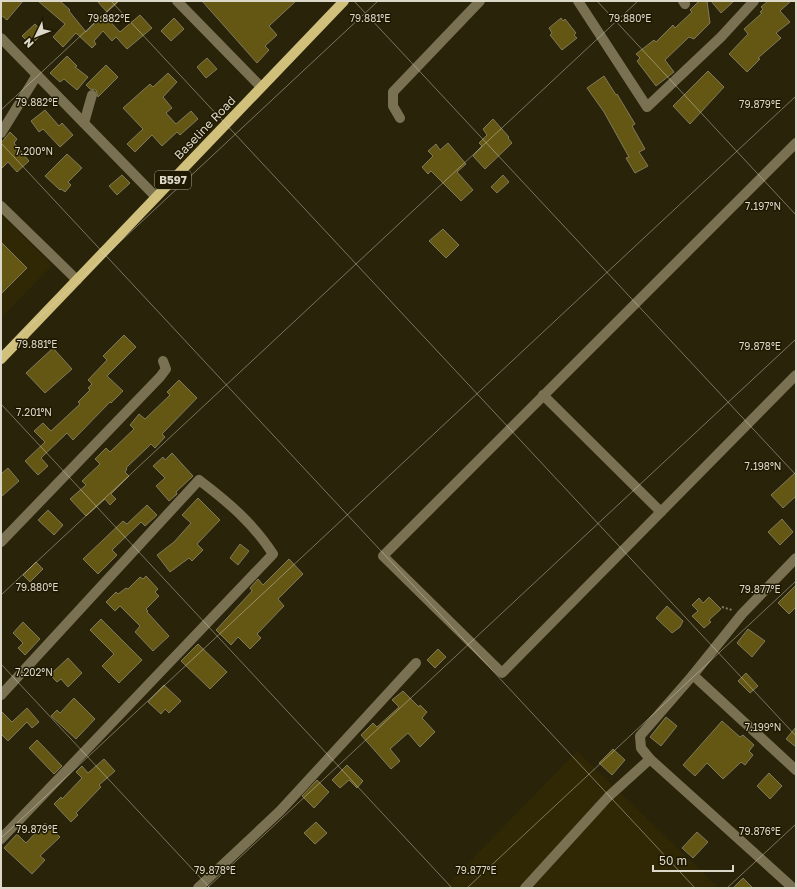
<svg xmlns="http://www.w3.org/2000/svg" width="797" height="889" font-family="'Golos Text',sans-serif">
<rect width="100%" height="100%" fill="#292309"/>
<g fill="#302805">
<polygon points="1,215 52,265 1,318"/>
<polygon points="577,751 718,887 717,888 444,888"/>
</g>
<g fill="#645613" stroke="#807a5d">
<polygon points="1,1 23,1 7,20 1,15"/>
<polygon points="38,1 60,1 70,10 69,11 86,32 103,14 120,32 140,15 152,28 127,49 116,37 112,41 103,31 94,41 96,44 92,48 76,33 63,47 53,37 65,24"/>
<polygon points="97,1 119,1 107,12"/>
<polygon points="202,1 296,1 269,26 277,35 265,46 269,50 257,63"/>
<polygon points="699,1 707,1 710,23 694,39 689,37 665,60 674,72 656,86 637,61 640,58 636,54 654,40 656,42 673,25 675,28 692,12 690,10"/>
<polygon points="711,1 734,1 721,13"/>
<polygon points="768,1 791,1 780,11 790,22 776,33 781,38 758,58 760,59 747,72 729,54 748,34 744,29 762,13 760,12 763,9 761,7"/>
<polygon points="174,18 184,29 171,41 161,31"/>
<polygon points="561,18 563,21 565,19 576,33 574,35 577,38 562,50 550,35 552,33 549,28"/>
<polygon points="35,24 43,33 31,45 22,36"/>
<polygon points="67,56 77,66 75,67 88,77 77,90 64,79 60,82 50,73"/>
<polygon points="207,58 217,69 206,78 197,67"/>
<polygon points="106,65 118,77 98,97 96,90 90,89 86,85"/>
<polygon points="708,71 724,87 690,124 673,106"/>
<polygon points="168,73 177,82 163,97 172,108 166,113 176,124 191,111 198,119 180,135 177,132 162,146 152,135 135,152 127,144 143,129 123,108 150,84 153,87"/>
<polygon points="604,76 616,95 617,94 635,124 632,126 645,149 639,152 648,166 635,173 626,158 629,157 604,112 587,88"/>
<polygon points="45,110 59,126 62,123 73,135 60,147 43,129 39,132 31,121"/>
<polygon points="493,119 509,137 508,138 512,143 485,169 473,156 482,146 479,143 487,135 483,129"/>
<polygon points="10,132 17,139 14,143 29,161 17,172 8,162 1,169 1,143"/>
<polygon points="448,143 466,164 457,172 473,190 461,201 431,171 428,174 422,167 433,156 428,151 436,144 440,150"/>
<polygon points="67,154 82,168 68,182 71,185 65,192 61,189 60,190 45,176"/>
<polygon points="122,175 130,183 117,195 109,186"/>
<polygon points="503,175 509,182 497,193 491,187"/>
<polygon points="443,229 459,245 446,258 429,241"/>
<polygon points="1,242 27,268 1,294"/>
<polygon points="124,335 136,347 107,376 123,391 111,403 110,402 73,440 67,433 41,458 48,466 38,475 25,461 45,442 34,431 43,423 51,431 80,404 78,402 90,390 88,388 92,384 88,380 107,360 103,356"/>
<polygon points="53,348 72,369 45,393 26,373"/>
<polygon points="179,380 197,398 162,434 165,437 155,448 151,444 126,468 127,469 125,472 129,476 111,494 116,499 110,505 105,499 86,516 70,499 86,485 82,481 100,464 95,459 106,448 110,452 134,429 130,425 139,414 145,419 170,395 167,392"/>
<polygon points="172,453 193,476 176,492 177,494 169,501 156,486 165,478 153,466 163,457 165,460"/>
<polygon points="8,468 19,481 1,497 1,474"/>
<polygon points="796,472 796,496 783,508 771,495"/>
<polygon points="198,498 220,520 197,544 203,550 192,561 189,558 170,572 157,555 174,542 191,523 182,515"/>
<polygon points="147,505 157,515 145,526 141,522 112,550 117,555 98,574 83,559 123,521 127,524"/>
<polygon points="48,510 63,525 54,535 38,520"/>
<polygon points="782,519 793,532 780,545 768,532"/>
<polygon points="240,544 249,551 238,565 230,558"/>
<polygon points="289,559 303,574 278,599 284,606 257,634 261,638 250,649 238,637 231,645 216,630 252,591 250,588 258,579 263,585"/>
<polygon points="36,562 43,569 30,582 23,575"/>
<polygon points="146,576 158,589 155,592 159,596 146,609 148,611 147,612 169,636 153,651 135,632 140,626 120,606 115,611 106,602 116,592 118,594 126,588 128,589 140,577 143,579"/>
<polygon points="796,585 796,607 789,614 778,603"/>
<polygon points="709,597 721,609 709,620 711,622 704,628 692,616 698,611 692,605 699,598 703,603"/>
<polygon points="667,606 683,621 680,627 672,633 656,618"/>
<polygon points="101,619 142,660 119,683 102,666 114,654 90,630"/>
<polygon points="23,622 40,639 25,655 18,648 23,643 13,633"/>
<polygon points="748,629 765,641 752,657 737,643"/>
<polygon points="198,644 227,672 210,689 181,661"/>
<polygon points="438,649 446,657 435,668 427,660"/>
<polygon points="68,658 82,673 68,687 61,679 57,682 50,675"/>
<polygon points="746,673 758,686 750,693 738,681"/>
<polygon points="164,685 181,701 169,713 165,709 161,714 148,702"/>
<polygon points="403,691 419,707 420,705 427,712 422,718 435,732 420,747 408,733 390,749 400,761 391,769 361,735 373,723 377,727 399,707 392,700"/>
<polygon points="74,698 95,719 76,739 51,716 57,710 60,713"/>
<polygon points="27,708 39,722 32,728 27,722 8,741 1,734 1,711 12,722"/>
<polygon points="666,717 677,726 661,746 650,737"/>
<polygon points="722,721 740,737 743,735 754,745 749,751 753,755 745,765 741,762 723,779 707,763 695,776 683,765"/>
<polygon points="796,727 796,747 786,739"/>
<polygon points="37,740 62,766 54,774 29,748"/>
<polygon points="613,749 625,760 612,775 599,763"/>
<polygon points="104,759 115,771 99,785 101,787 76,813 78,815 71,822 54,804 61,797 62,799 82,778 76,772 82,766 88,773"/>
<polygon points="347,765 363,781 357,788 349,780 340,788 332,780"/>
<polygon points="769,773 782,786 770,799 757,786"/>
<polygon points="317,780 329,792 314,808 302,796"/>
<polygon points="316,822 327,833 315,844 304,833"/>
<polygon points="45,823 60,837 40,856 45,860 32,874 4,848 17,834 26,843"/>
<polygon points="697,832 708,842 693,858 682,848"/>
<polygon points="743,878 753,888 733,888"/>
</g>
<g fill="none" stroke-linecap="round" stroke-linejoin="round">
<polyline stroke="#827d69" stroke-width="2" stroke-dasharray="2 2" stroke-linecap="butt" points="722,607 732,610"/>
<g stroke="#797151" stroke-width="10">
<polyline points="177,1 261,87"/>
<polyline points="578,1 647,107 721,37 754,1"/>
<polyline points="683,1 685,4"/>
<polyline points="1,38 156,197"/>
<polyline points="400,118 393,106 393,92 480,1"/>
<polyline points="84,123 92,95"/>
<polyline points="1,133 37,75"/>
<polyline points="796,143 383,556 502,673 796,375"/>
<polyline points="1,206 77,280"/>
<polyline points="543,395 661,512"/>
<polyline points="1,542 160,377 166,369 163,361"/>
<polyline points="693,675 796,770"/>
<path d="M1 695 199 480C228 502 253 523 273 554L1 839"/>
<polyline points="198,888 280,811 416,663"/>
<polyline points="525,888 608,797 650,759"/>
<polyline points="793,888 650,759 641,748 640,736 693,675 742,614 796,558"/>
</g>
<polyline stroke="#d0c07c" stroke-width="10" points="1,359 344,1"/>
</g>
<path fill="none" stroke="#ddd9ca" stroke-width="1" stroke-opacity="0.45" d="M111 1 796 736M354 1 796 475M597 1 796 215M1 110 118 1M1 143 695 888M1 353 378 1M1 404 452 888M1 595 638 1M1 664 210 888M1 838 796 96M207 888 796 339M467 888 796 581M727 888 796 824"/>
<g text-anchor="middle" stroke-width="3" stroke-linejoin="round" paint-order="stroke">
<rect fill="#1f1901" stroke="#a49f8e" stroke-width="1" x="155" y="171" width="36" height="18" rx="3"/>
<g font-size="11" font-weight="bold" fill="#ddd9ca">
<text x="173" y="184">B597</text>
</g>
<g font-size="12" fill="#ddd9ca" stroke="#1f1901">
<text transform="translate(205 128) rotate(-46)" y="4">Baseline Road</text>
</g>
</g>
<g font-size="10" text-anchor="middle" fill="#ddd9ca" stroke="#1f1901" stroke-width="3" stroke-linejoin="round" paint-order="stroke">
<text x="109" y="22">79.882°E</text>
<text x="370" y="22">79.881°E</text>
<text x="630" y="22">79.880°E</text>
<text x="37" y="106">79.882°E</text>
<text x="760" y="108">79.879°E</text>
<text x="34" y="155">7.200°N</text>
<text x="763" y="210">7.197°N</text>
<text x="37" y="348">79.881°E</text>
<text x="760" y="350">79.878°E</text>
<text x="34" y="416">7.201°N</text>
<text x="763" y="470">7.198°N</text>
<text x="37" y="591">79.880°E</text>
<text x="760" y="593">79.877°E</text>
<text x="34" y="676">7.202°N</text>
<text x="763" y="731">7.199°N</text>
<text x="37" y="833">79.879°E</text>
<text x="760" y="835">79.876°E</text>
<text x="215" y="874">79.878°E</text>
<text x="476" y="874">79.877°E</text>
</g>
<rect width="797" height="889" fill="none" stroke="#ddd9ca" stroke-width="4"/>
<g transform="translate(36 36) rotate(227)" stroke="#1f1901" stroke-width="3" paint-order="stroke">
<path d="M0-3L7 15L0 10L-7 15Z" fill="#ddd9ca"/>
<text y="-6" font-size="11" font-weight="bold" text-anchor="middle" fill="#ddd9ca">N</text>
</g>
<path d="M653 865v6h80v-6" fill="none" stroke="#ddd9ca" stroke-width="2"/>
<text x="659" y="865" font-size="12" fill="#ddd9ca" stroke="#1f1901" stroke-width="3" paint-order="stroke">50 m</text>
</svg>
